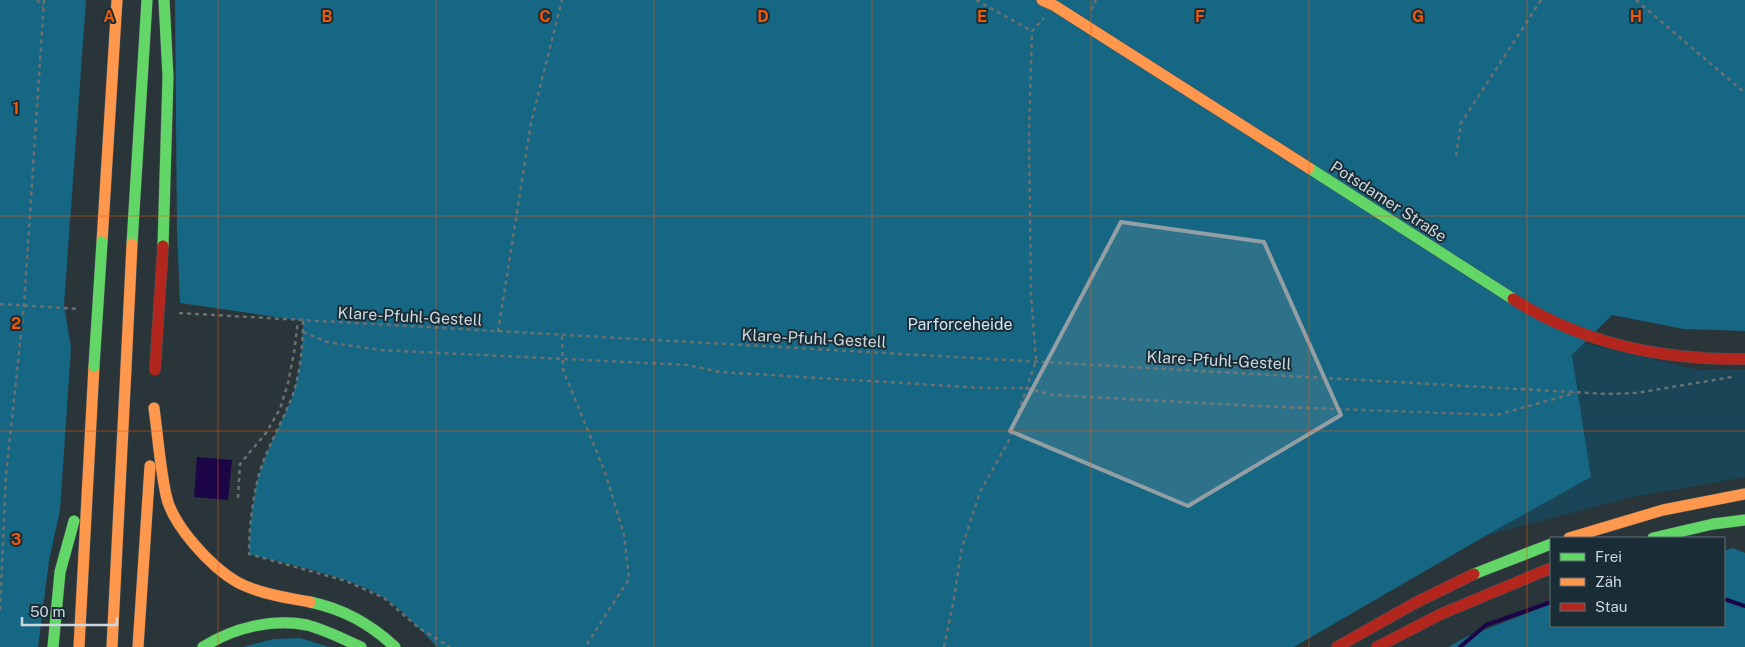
<svg xmlns="http://www.w3.org/2000/svg" width="1745" height="647" font-family="'Public Sans',sans-serif">
<rect width="100%" height="100%" fill="#2a353a"/>
<polygon fill="#194557" points="1584,343 1698,370 1745,369 1745,477 1633,497 1487,535 1591,477 1572,355"/>
<g fill="#166784">
<polygon points="0,0 86,0 64,305 71,348 60,510 49,561 38,647 0,647"/>
<path d="M175 0H1745V331L1684 329 1612 315 1572 355 1591 477 1487 535 1294 647H437C423 632 401 608 384 598 349 576 290 565 249 554 249 531 252 505 257 482 264 453 281 425 292 397 300 376 303 344 303 321L180 303 177 231Z"/>
<polygon points="1733,548 1745,553 1745,647 1448,647 1468,636 1551,604 1551,626 1724,626 1724,551"/>
<polygon points="300,638 329,647 243,647 273,639"/>
</g>
<polygon fill="#1b0547" points="197,457 232,460 228,500 194,497"/>
<g fill="none" stroke-linecap="round" stroke-linejoin="round">
<g stroke="#1b0547" stroke-width="4">
<polyline points="1724,599 1745,606"/>
<polyline points="1460,647 1486,625 1551,602"/>
</g>
<g stroke="#495256" stroke-width="12">
<g id="fast">
<polyline points="1309,168 1513,299"/>
<polyline points="132,244 147,0"/>
<polyline points="163,246 168,77 164,0"/>
<polyline points="1653,538 1713,524 1745,520"/>
<polyline points="1474,574 1551,544"/>
<path d="M310 602C344 609 370 624 395 647"/>
<polyline points="53,647 60,572 74,521"/>
<path d="M203 647C233 628 272 618 307 625 326 630 343 639 361 647"/>
</g>
</g>
<g stroke="#495256" stroke-width="12">
<g id="slow">
<polyline points="1042,0 1055,6 1309,168"/>
<polyline points="102,242 117,0"/>
<path d="M154 408C158 437 160 467 166 495 172 525 211 567 237 582 257 593 287 598 310 602"/>
<polyline points="1569,538 1663,510 1745,494"/>
<polyline points="79,647 94,366"/>
<polyline points="112,647 126,368"/>
<polyline points="138,647 150,466"/>
</g>
</g>
<g stroke="#495256" stroke-width="12">
<g id="jam">
<path d="M1513 299C1583 344 1663 360 1745 359"/>
<polyline points="1337,647 1415,603 1474,574"/>
<polyline points="1377,647 1441,614 1551,568"/>
</g>
</g>
<g stroke="#6b7071" stroke-width="2.5" stroke-dasharray="4 4" stroke-linecap="butt">
<polyline points="37,0 43,7"/>
<polyline points="976,0 1032,31"/>
<polyline points="1636,0 1745,93"/>
<polyline points="1091,10 1096,0"/>
<polyline points="1456,156 1461,123 1541,0"/>
<polyline points="0,304 78,309"/>
<polyline points="179,313 1607,394 1636,393 1732,377"/>
<path d="M303 321C303 343 300 376 292 397 281 425 264 452 257 482 252 505 249 531 249 554L346 581 384 598 419 628 450 647"/>
<polyline points="303,332 327,342 380,350 688,365 720,372 985,388 1026,388 1053,395 1256,406 1497,415 1575,393"/>
<polyline points="498,332 531,123 562,0"/>
<polyline points="562,336 563,370 605,472 624,535 629,579 585,647"/>
<polyline points="238,498 240,464 266,433 280,409 288,383 294,353 298,321"/>
<polyline points="0,610 6,475 24,305 44,0"/>
<polyline points="944,647 953,604 962,547 980,492 1008,442 1036,361 1031,294 1029,132 1032,31 1044,18"/>
</g>
<use href="#fast" stroke="#63d668" stroke-width="11"/>
<use href="#slow" stroke="#ff974d" stroke-width="11"/>
<use href="#jam" stroke="#b3261e" stroke-width="11"/>
<g stroke="#495256" stroke-width="12" stroke-linecap="butt">
<polyline id="fast-bridge" points="94,366 102,242"/>
</g>
<g stroke="#495256" stroke-width="12" stroke-linecap="butt">
<polyline id="slow-bridge" points="126,368 132,244"/>
</g>
<g stroke="#495256" stroke-width="12" stroke-linecap="butt">
<polyline id="jam-bridge" points="155,370 163,246"/>
</g>
<use href="#fast-bridge" stroke="#63d668" stroke-width="11"/>
<use href="#slow-bridge" stroke="#ff974d" stroke-width="11"/>
<use href="#jam-bridge" stroke="#b3261e" stroke-width="11"/>
</g>
<path fill="#939fa4" fill-opacity="0.2" stroke="#939fa4" stroke-width="4" stroke-linejoin="round" d="M1121 222 1264 242 1341 415 1188 506 1010 431Z"/>
<path fill="none" stroke="#e8590c" stroke-width="1" stroke-opacity="0.55" d="M218 0V647M436 0V647M654 0V647M872 0V647M1091 0V647M1309 0V647M1527 0V647M0 216H1745M0 431H1745"/>
<g text-anchor="middle" stroke-width="4" stroke-linejoin="round" paint-order="stroke">
<g font-size="16" fill="#ccd8dd" stroke="#1a2d36">
<text transform="translate(1389 201) rotate(33)" y="6">Potsdamer Straße</text>
<text transform="translate(410 316) rotate(3)" y="6">Klare-Pfuhl-Gestell</text>
<text transform="translate(814 338) rotate(3)" y="6">Klare-Pfuhl-Gestell</text>
<text transform="translate(1219 360) rotate(3)" y="6">Klare-Pfuhl-Gestell</text>
</g>
<g font-size="16" fill="#d0e7f3" stroke="#1a2d36">
<text x="960" y="330">Parforceheide</text>
</g>
</g>
<g font-size="16" text-anchor="middle" font-weight="bold" fill="#e8590c" stroke="#1a2d36" stroke-width="4" stroke-linejoin="round" paint-order="stroke">
<text x="109" y="22">A</text>
<text x="327" y="22">B</text>
<text x="545" y="22">C</text>
<text x="763" y="22">D</text>
<text x="982" y="22">E</text>
<text x="1200" y="22">F</text>
<text x="1418" y="22">G</text>
<text x="1636" y="22">H</text>
<text x="16" y="114">1</text>
<text x="16" y="329">2</text>
<text x="16" y="545">3</text>
</g>
<rect x="1550" y="537" width="175" height="90" fill="#1a2d36" stroke="#617179"/>
<rect x="1560" y="553" width="25" height="8" fill="#63d668" stroke="#617179"/>
<text x="1595" y="562" font-size="15" fill="#ccd8dd">Frei</text>
<rect x="1560" y="578" width="25" height="8" fill="#ff974d" stroke="#617179"/>
<text x="1595" y="587" font-size="15" fill="#ccd8dd">Zäh</text>
<rect x="1560" y="603" width="25" height="8" fill="#b3261e" stroke="#617179"/>
<text x="1595" y="612" font-size="15" fill="#ccd8dd">Stau</text>
<path d="M22 617v8h95v-8" fill="none" stroke="#ccd8dd" stroke-width="2.5"/>
<text x="30" y="617" font-size="15" fill="#ccd8dd" stroke="#1a2d36" stroke-width="4" paint-order="stroke">50 m</text>
</svg>
